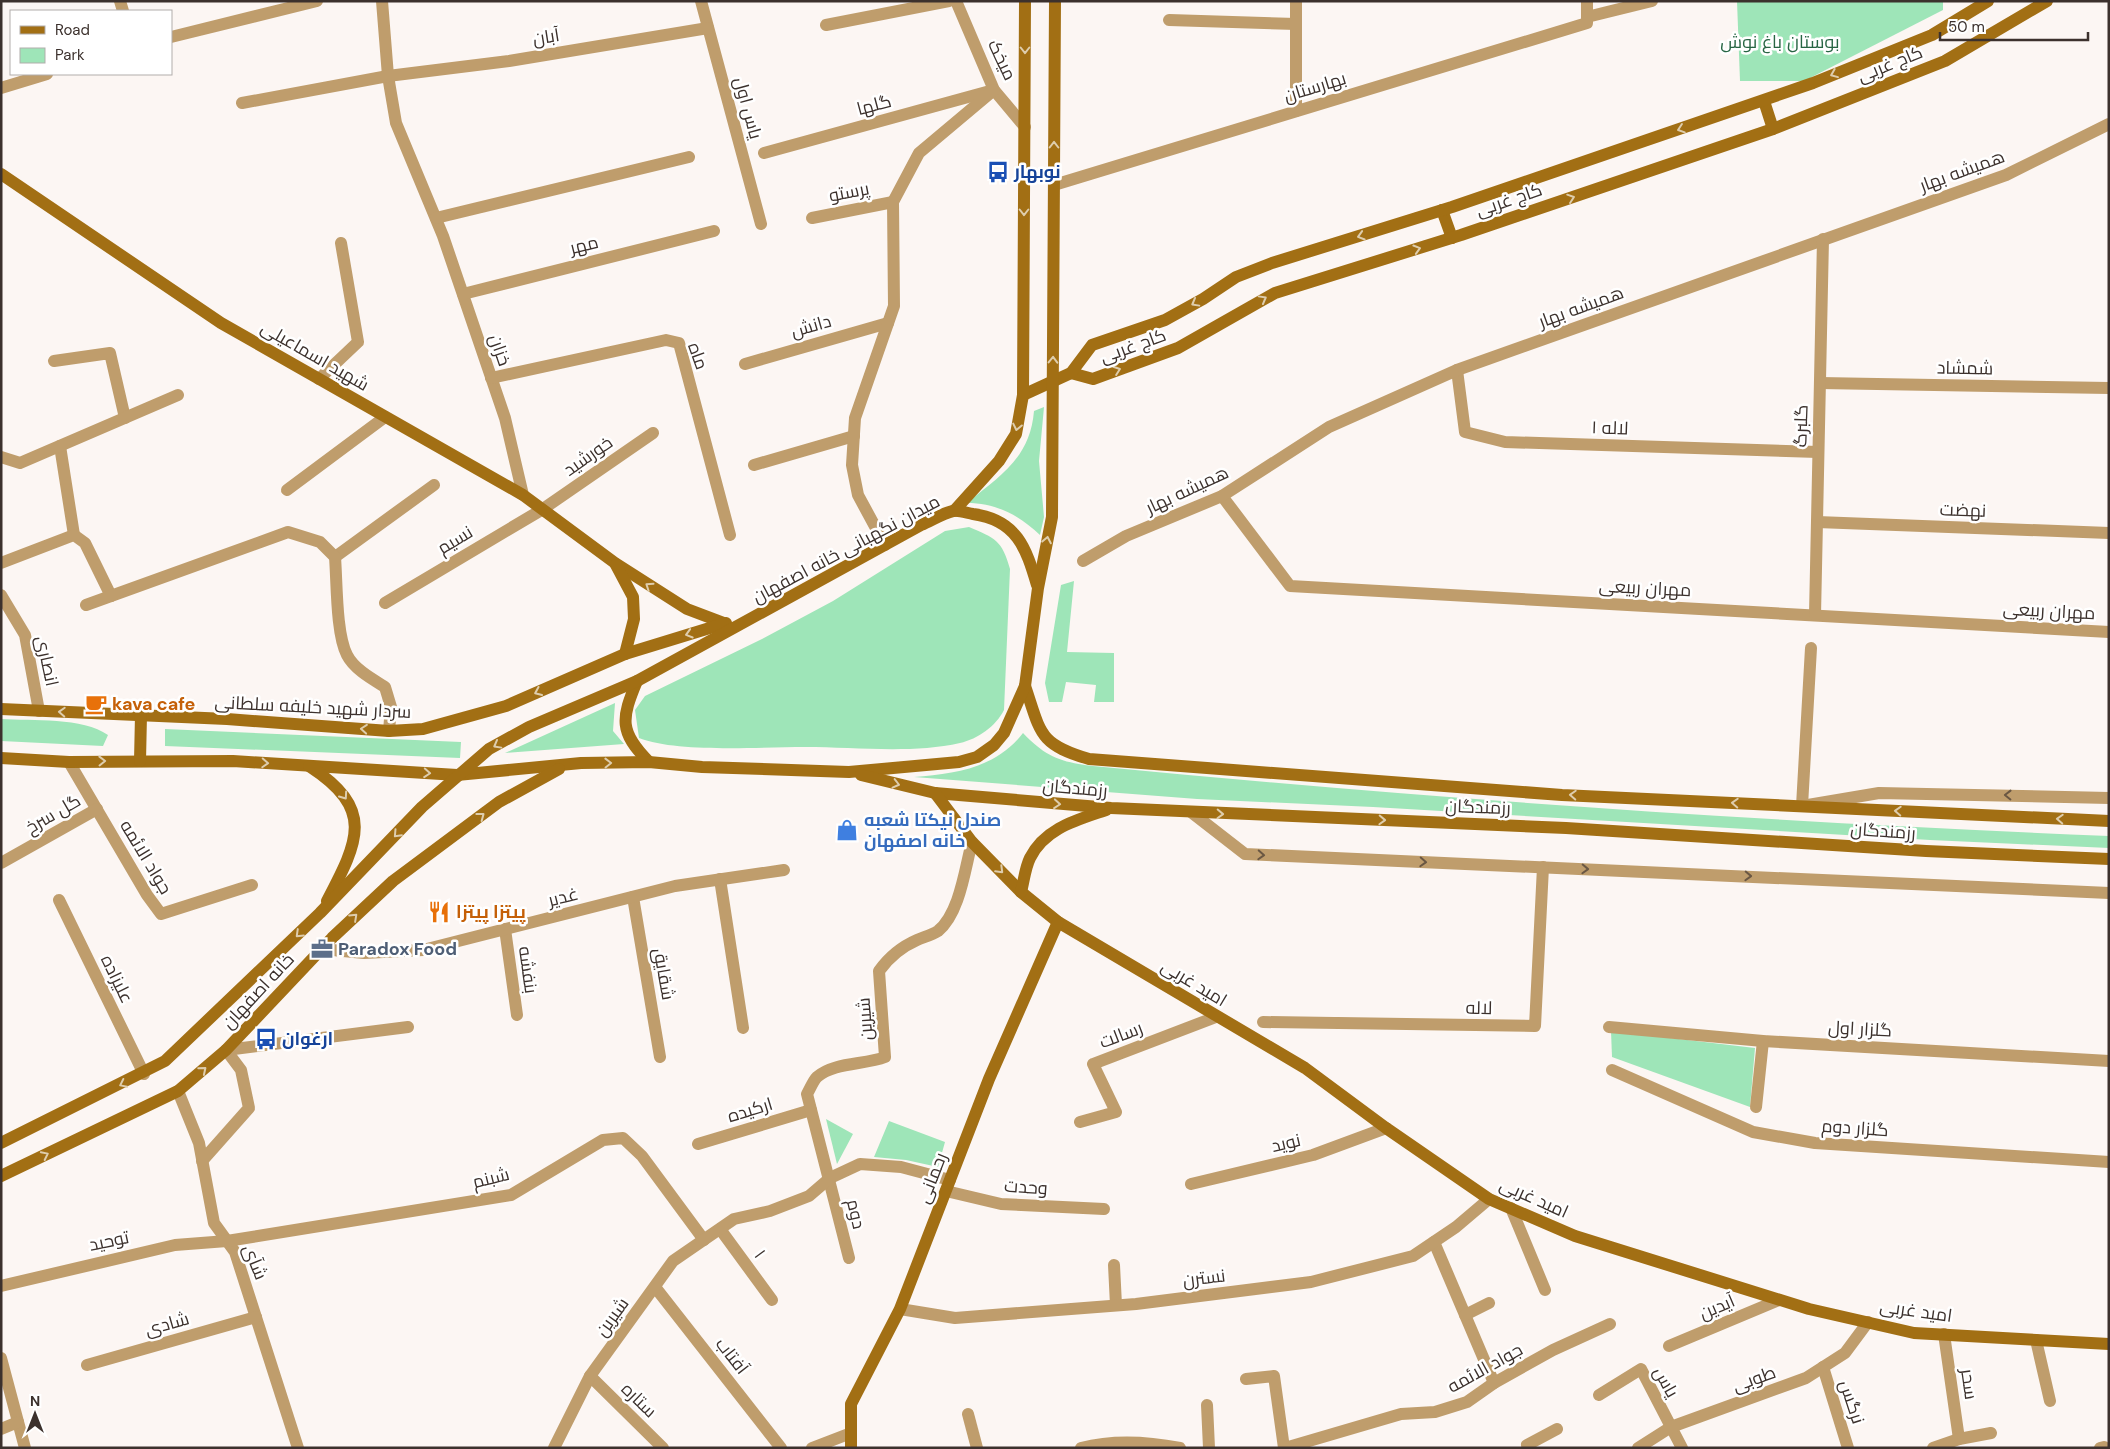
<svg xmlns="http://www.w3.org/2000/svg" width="2110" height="1449" font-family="'DM Sans',Cairo,sans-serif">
<rect width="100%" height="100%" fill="#fcf6f3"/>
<g fill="#9ee5b8">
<polygon points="1737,1 1943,1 1943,10 1804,81 1740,81"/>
<path d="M1044 407 1039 461 1044 517 1040 535C1019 515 996 503 967 503 1001 475 1030 458 1034 411Z"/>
<path d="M969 527C995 538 1002 540 1010 569L1004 710C996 726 978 739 960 743 912 754 854 747 805 747 760 747 677 753 639 738L635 710 645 696 762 639 833 601 945 531Z"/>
<polygon points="1074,581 1067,652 1114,653 1114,702 1094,702 1096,685 1066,682 1062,702 1049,702 1045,683 1061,585"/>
<polygon points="615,703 613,731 624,744 505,753"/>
<path d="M1 719C32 721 83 717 108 735L103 746 1 741Z"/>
<polygon points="165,729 461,742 460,758 165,746"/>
<path d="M1023 733C1046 757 1060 762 1093 766 1431 799 1769 822 2109 836V848L1930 840 1373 807 1197 799 914 777C955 774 996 768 1023 733Z"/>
<polygon points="1611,1031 1755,1048 1750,1107 1612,1057"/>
<polygon points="826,1119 853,1134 837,1164"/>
<polygon points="889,1121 945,1142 938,1167 906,1160 874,1157"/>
</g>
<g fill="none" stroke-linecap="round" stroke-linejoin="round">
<g stroke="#bf9d6c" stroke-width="12">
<polyline points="120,1 123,11"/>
<polyline points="382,1 388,76 396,123 443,236 505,418 523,495"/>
<polyline points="701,1 761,224"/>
<polyline points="956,1 994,90 1025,127"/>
<polyline points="1587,17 1652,1"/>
<polyline points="1169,20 1296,24"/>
<polyline points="826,25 949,1"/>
<polyline points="171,37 317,1"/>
<polyline points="1,88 47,74"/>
<polyline points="242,103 388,76 509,61 708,28"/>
<polyline points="1296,111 1296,1"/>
<polyline points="764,153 990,91"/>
<polyline points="1054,185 1587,23 1587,1"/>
<polyline points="436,218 689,157"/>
<polyline points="812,218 893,202"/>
<polyline points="463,294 714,231"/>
<polyline points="54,361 110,353 125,418"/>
<polyline points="745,364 888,323"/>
<polyline points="1457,370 1465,432 1505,442 1818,452"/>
<polyline points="491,378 666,340 679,343 730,535"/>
<polyline points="319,379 358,342 341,243"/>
<polyline points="1820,383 2109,388"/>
<polyline points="60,446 74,535"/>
<polyline points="1,457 20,463 178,395"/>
<polyline points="754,465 854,436"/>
<polyline points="287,490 385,417"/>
<polyline points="1222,496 1290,586 2109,632"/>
<polyline points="1817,522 2109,533"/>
<polyline points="885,545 858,495 852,465 855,418 894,306 893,202 919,153 994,90"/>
<polyline points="335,557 434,485"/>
<polyline points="1083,561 1126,536 1222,496 1329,427 1457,370 2006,175 2109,124"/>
<polyline points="1,563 74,535 85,543 111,596"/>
<polyline points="1,595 25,635 39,711"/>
<polyline points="385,603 543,509 653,433"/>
<path d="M86 605 288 532 320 542 335 557C337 582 336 634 347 655 354 669 372 679 385 687L391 707 389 731"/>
<polyline points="1815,615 1823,239"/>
<polyline points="1811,648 1802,806 1879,793 2109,798"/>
<polyline points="69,762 147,895 161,914 252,885"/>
<polyline points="1191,812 1245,854 2109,893"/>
<polyline points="1,863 97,809"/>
<polyline points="720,879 743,1028"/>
<polyline points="633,897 660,1057"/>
<polyline points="59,900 144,1074"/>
<polyline points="505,929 517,1015"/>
<polyline points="322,949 364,953 423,950 675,886 784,870"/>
<polyline points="1263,1022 1535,1026 1543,867"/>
<polyline points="1609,1027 1763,1041 2109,1061"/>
<polyline points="226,1050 408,1027"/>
<polyline points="1612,1070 1753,1132 1815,1143 2109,1162"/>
<polyline points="178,1091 199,1143 214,1223 235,1252 298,1448"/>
<polyline points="1756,1107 1763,1041"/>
<polyline points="1080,1122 1116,1112 1093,1064 1216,1017"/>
<polyline points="698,1144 811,1110"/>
<polyline points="202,1161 249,1108 241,1070 226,1050"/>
<polyline points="1191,1184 1313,1155 1386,1128"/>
<polyline points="946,1191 1001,1204 1104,1209"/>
<polyline points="1511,1208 1545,1290"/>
<polyline points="720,1229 772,1300"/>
<polyline points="1434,1242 1494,1383"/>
<path d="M849 1258 807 1094C810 1089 813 1081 817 1077 834 1062 865 1065 885 1057L879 971C889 957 901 947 917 940 924 937 932 935 938 931 960 913 965 868 972 842"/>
<polyline points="1114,1265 1116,1305"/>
<polyline points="1,1286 175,1245 227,1241 511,1195 603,1140 623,1138 642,1156 704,1240"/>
<polyline points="655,1287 781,1448"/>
<polyline points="900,1309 955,1318 1136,1304 1311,1282 1413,1256 1456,1227 1489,1199"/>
<polyline points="1465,1315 1489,1303"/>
<polyline points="1944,1334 1959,1439"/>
<polyline points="2036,1340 2050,1401"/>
<polyline points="1669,1346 1779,1300"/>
<polyline points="1,1358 25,1448"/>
<polyline points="87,1365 256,1317"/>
<polyline points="1823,1367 1848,1448"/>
<polyline points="590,1376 663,1448"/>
<polyline points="1246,1379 1274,1376 1284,1448"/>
<polyline points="1599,1395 1641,1369 1682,1448"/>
<polyline points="1207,1405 1209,1448"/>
<polyline points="968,1414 977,1448"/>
<polyline points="1,1429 18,1422"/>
<polyline points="554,1448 590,1376 673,1261 734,1219 770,1211 809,1196 830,1178 860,1164 901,1167 950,1180"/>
<polyline points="812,1448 851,1433"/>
<path d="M1081 1448C1112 1440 1149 1442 1180 1448"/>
<polyline points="1285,1448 1401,1414 1435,1412 1467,1402 1494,1383 1553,1350 1610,1324"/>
<polyline points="1528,1448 1527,1445 1557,1429"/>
<polyline points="1638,1448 1671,1427 1806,1378 1845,1353 1868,1322"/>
<polyline points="1933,1448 1959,1439 1991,1433"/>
<polyline points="2100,1448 2104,1447"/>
</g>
<g stroke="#a26f14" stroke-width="12">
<polyline points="1764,101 1773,129"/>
<polyline points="1,174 221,323 523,495 615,563 687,609 724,623"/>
<polyline points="1442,210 1452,238"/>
<polyline points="1071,373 1093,379 1178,348 1275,293 1461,235 1773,129 1945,61 2047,1"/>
<polyline points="1023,395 1071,373 1092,345 1165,320 1203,299 1236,277 1272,263 1452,207 1813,83 1932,35 1988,1"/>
<polyline points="954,511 999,461 1016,434 1023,395 1025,1"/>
<polyline points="616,565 633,597 634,619 625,654"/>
<path d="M637 681C621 719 619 732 649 762"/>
<path d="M1025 686C1041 733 1038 744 1089 759L1562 795 2109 821"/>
<polyline points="1,709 227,719 389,731 423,729 506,706 625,654 726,623"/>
<polyline points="1,758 69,762 233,761 457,775 581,763 649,762 702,767 849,772 959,762 977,757 994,745 1004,733 1025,686 1038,588 1052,517 1055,1"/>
<polyline points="140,761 141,715"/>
<path d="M309 766C375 809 359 840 327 901"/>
<polyline points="861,775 935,793 1111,808 1566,828 1926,851 2109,859"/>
<polyline points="935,793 972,842 1021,892 1058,922 1305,1068 1386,1128 1489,1199 1575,1236 1809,1309 1914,1333 2109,1344"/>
<path d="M1021 892C1024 881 1025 868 1030 858 1045 828 1077 820 1106 810"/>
<path d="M1 1143 165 1061 320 913 422 807 489 749 529 727 637 681 921 525C931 521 943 513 953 511 959 510 967 513 973 514 1017 520 1026 548 1037 585"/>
<polyline points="1,1176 178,1091 226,1050 332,938 393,881 499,802 559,769"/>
<polyline points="851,1448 851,1404 900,1309 989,1079 1058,922"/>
</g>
</g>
<defs><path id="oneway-chevron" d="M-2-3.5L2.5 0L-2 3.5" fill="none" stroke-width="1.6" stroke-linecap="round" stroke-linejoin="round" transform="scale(1.25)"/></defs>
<g stroke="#decdad">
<use href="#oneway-chevron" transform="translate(1025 50) rotate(90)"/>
<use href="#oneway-chevron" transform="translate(1834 74) rotate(158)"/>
<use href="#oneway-chevron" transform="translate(1681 129) rotate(161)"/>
<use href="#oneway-chevron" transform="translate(1054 145) rotate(-90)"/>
<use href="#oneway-chevron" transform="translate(1571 198) rotate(-19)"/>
<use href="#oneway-chevron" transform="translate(1024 212) rotate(90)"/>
<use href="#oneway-chevron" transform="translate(1361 236) rotate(163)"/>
<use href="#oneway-chevron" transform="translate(1417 249) rotate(-17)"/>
<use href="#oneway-chevron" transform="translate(1263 299) rotate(-29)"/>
<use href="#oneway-chevron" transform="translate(1195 303) rotate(151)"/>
<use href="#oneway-chevron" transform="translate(1053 360) rotate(-89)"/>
<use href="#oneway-chevron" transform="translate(1117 370) rotate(-20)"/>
<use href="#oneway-chevron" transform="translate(1017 427) rotate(102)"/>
<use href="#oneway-chevron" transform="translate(1047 540) rotate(-79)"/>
<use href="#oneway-chevron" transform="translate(649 586) rotate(-146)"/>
<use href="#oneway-chevron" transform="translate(689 634) rotate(163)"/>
<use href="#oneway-chevron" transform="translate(538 692) rotate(156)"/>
<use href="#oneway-chevron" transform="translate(62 712) rotate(-177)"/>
<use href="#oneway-chevron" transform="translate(364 729) rotate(-175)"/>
<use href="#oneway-chevron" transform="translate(497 745) rotate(151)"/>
<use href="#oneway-chevron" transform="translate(102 761) rotate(-1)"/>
<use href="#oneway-chevron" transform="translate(265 763) rotate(3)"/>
<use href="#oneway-chevron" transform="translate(608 763) rotate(-1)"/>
<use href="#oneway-chevron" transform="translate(427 773) rotate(4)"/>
<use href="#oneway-chevron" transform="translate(896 784) rotate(14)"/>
<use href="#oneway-chevron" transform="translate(1573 795) rotate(-177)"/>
<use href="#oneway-chevron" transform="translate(344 796) rotate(55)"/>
<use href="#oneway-chevron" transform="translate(1735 803) rotate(-177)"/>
<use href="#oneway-chevron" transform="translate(1057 804) rotate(5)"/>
<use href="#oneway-chevron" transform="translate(1898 811) rotate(-177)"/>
<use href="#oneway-chevron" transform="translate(1220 814) rotate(2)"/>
<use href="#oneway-chevron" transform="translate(481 816) rotate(-37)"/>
<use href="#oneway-chevron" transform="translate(2060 819) rotate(-177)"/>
<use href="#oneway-chevron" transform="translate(1382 820) rotate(2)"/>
<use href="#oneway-chevron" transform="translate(397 834) rotate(133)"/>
<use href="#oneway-chevron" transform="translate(1000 870) rotate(45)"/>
<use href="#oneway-chevron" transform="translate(354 917) rotate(-43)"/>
<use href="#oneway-chevron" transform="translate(299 934) rotate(136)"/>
<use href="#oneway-chevron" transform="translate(203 1070) rotate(-40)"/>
<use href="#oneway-chevron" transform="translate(123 1084) rotate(154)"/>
<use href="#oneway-chevron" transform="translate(45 1155) rotate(-26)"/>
</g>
<g stroke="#6a5743">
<use href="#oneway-chevron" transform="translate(2008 795) rotate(-179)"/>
<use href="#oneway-chevron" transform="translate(1261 855) rotate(3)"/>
<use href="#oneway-chevron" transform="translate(1423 862) rotate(3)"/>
<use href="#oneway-chevron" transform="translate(1585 869) rotate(2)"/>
<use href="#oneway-chevron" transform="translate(1748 876) rotate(2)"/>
</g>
<defs>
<g id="bus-bare" transform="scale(1.725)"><path d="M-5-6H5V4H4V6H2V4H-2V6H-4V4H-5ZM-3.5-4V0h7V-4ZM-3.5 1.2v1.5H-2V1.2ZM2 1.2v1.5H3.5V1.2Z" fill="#1a4fb4" stroke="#fff" stroke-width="2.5" paint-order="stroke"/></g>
<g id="cafe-bare" transform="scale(1.725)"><path d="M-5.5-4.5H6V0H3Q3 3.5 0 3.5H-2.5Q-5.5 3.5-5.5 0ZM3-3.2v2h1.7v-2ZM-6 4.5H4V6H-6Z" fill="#e8710a" stroke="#fff" stroke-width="2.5" paint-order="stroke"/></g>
<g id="shop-bare" transform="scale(1.725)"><path d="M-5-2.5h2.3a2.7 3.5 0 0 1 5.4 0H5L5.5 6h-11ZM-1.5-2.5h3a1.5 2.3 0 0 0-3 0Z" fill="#3f7fe0" stroke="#fff" stroke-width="2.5" paint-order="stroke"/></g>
<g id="restaurant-bare" transform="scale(1.725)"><path d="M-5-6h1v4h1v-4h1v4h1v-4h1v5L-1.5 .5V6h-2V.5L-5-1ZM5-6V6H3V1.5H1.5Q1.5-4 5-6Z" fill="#e8710a" stroke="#fff" stroke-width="2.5" paint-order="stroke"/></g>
<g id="office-bare" transform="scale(1.725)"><path d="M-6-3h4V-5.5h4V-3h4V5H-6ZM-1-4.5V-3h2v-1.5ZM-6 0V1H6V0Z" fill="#5c6f8a" stroke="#fff" stroke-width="2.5" paint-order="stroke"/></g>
</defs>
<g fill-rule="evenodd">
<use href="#bus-bare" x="998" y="172"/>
<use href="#cafe-bare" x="96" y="704"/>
<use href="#shop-bare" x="847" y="830"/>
<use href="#restaurant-bare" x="439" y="912"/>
<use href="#office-bare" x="322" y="949"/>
<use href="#bus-bare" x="266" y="1039"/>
</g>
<g text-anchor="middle" stroke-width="5" stroke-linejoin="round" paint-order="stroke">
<g font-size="18" fill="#3c312d" stroke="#fff">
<text transform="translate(546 37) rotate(-9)" y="6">آبان</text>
<text transform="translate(1002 60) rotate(65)" y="6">میخک</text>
<text transform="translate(1890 64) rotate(-22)" y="6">کاج غربی</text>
<text transform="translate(1315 87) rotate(-17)" y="6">بهارستان</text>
<text transform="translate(874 105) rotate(-15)" y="6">گلها</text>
<text transform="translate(748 108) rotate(75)" y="6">یاس اول</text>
<text transform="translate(1962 171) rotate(-20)" y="6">همیشه بهار</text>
<text transform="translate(849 192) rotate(-11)" y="6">پرستو</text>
<text transform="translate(1509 200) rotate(-19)" y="6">کاج غربی</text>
<text transform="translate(584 245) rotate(-14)" y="6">مهر</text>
<text transform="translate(1581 307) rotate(-20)" y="6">همیشه بهار</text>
<text transform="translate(811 326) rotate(-16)" y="6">دانش</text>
<text transform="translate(1133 346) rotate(-20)" y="6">کاج غربی</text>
<text transform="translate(500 350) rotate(71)" y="6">خزان</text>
<text transform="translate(315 356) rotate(30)" y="6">شهید اسماعیلی</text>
<text transform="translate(698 356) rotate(70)" y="6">ماه</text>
<text transform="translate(1965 368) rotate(1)" y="6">شمشاد</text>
<text transform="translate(1801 426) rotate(-88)" y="6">گلبرگ</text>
<text transform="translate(1610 428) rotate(2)" y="6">لاله ۱</text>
<text transform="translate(588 456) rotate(-35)" y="6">خورشید</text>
<text transform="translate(1187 490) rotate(-25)" y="6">همیشه بهار</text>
<text transform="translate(1963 510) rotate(2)" y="6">نهضت</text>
<text transform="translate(455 540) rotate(-31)" y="6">نسیم</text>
<text transform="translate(846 549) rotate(-28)" y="6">میدان نگهبانی خانه اصفهان</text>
<text transform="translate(1645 588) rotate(3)" y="6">مهران ربیعی</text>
<text transform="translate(2049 611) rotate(3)" y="6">مهران ربیعی</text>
<text transform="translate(47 661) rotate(78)" y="6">انصاری</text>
<text transform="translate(313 707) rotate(3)" y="6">سردار شهید خلیفه سلطانی</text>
<text transform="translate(1075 788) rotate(5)" y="6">رزمندگان</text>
<text transform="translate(1478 807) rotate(2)" y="6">رزمندگان</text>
<text transform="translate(53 814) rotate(-30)" y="6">گل سرخ</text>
<text transform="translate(1883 831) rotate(4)" y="6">رزمندگان</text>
<text transform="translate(146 857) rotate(59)" y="6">جواد الائمه</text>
<text transform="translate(563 897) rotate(-14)" y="6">غدیر</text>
<text transform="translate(528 970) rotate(82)" y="6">بنفشه</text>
<text transform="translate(664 974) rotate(80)" y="6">شقایق</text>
<text transform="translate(117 979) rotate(64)" y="6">علیزاده</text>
<text transform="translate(1194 983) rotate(31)" y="6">امید غربی</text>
<text transform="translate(258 991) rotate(-47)" y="6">خانه اصفهان</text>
<text transform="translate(1479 1008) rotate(1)" y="6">لاله</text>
<text transform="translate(865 1019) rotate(-94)" y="6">شیرین</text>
<text transform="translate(1860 1029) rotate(3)" y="6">گلزار اول</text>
<text transform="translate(1121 1035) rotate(-21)" y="6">رسالت</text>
<text transform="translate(750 1110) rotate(-17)" y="6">ارکیده</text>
<text transform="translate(1855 1128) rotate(4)" y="6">گلزار دوم</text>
<text transform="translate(1286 1143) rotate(-13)" y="6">نوید</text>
<text transform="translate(491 1178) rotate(-14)" y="6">شبنم</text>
<text transform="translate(932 1178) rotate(-69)" y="6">رحمانی</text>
<text transform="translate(1026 1187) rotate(4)" y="6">وحدت</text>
<text transform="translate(1534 1198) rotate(24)" y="6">امید غربی</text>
<text transform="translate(856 1214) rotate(77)" y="6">دوم</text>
<text transform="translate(109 1241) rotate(-12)" y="6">توحید</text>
<text transform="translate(760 1254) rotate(54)" y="6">۱</text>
<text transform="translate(255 1262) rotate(68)" y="6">شآی</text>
<text transform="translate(1204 1278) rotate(-7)" y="6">نسترن</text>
<text transform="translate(1717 1307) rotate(-23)" y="6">آیدین</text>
<text transform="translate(1916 1311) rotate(8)" y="6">امید غربی</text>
<text transform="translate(612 1317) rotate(-54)" y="6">شیرین</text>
<text transform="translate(167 1324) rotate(-16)" y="6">شادی</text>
<text transform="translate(732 1356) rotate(52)" y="6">آفتاب</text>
<text transform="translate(1485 1368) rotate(-29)" y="6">جواد الائمه</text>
<text transform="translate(1754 1379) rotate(-20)" y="6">طوبی</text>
<text transform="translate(1666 1382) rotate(61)" y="6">یاس</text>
<text transform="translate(1969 1384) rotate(82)" y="6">سحر</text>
<text transform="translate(639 1400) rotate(44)" y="6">ستاره</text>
<text transform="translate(1852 1402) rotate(72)" y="6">نرگس</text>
</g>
<g font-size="18" fill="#276543" stroke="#fff">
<text x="1780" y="48">بوستان باغ نوش</text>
</g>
<g font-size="18" font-weight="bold" fill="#164399" stroke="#fff" text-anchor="start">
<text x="1014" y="178">نوبهار</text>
<text x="282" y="1045">ارغوان</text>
</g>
<g font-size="18" font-weight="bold" fill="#c56008" stroke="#fff" text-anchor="start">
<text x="112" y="710">kava cafe</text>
<text x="456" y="918">پیتزا پیتزا</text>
</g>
<g font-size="18" font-weight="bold" fill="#366cbe" stroke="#fff" text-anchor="start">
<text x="864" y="826">صندل نیکتا شعبه<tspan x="864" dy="21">خانه اصفهان</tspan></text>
</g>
<g font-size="18" font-weight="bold" fill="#4e5e75" stroke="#fff" text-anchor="start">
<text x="338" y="955">Paradox Food</text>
</g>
</g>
<rect width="2110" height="1449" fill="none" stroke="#3c312d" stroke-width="5"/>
<rect x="10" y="10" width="162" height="65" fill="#ffffff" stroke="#b1adab"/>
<rect x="20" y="26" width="25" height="8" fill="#a26f14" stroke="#b1adab"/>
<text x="55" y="35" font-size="15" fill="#3c312d">Road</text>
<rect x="20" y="48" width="25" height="15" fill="#9ee5b8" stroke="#b1adab"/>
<text x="55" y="60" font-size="15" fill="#3c312d">Park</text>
<g transform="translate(35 1414)" stroke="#ffffff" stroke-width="4" paint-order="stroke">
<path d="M0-4L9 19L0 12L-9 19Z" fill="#3c312d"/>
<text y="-8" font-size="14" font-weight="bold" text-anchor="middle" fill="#3c312d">N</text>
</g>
<path d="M1940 32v8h148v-8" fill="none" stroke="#3c312d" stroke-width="2.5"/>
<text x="1948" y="32" font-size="15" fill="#3c312d" stroke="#ffffff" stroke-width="4" paint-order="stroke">50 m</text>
</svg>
